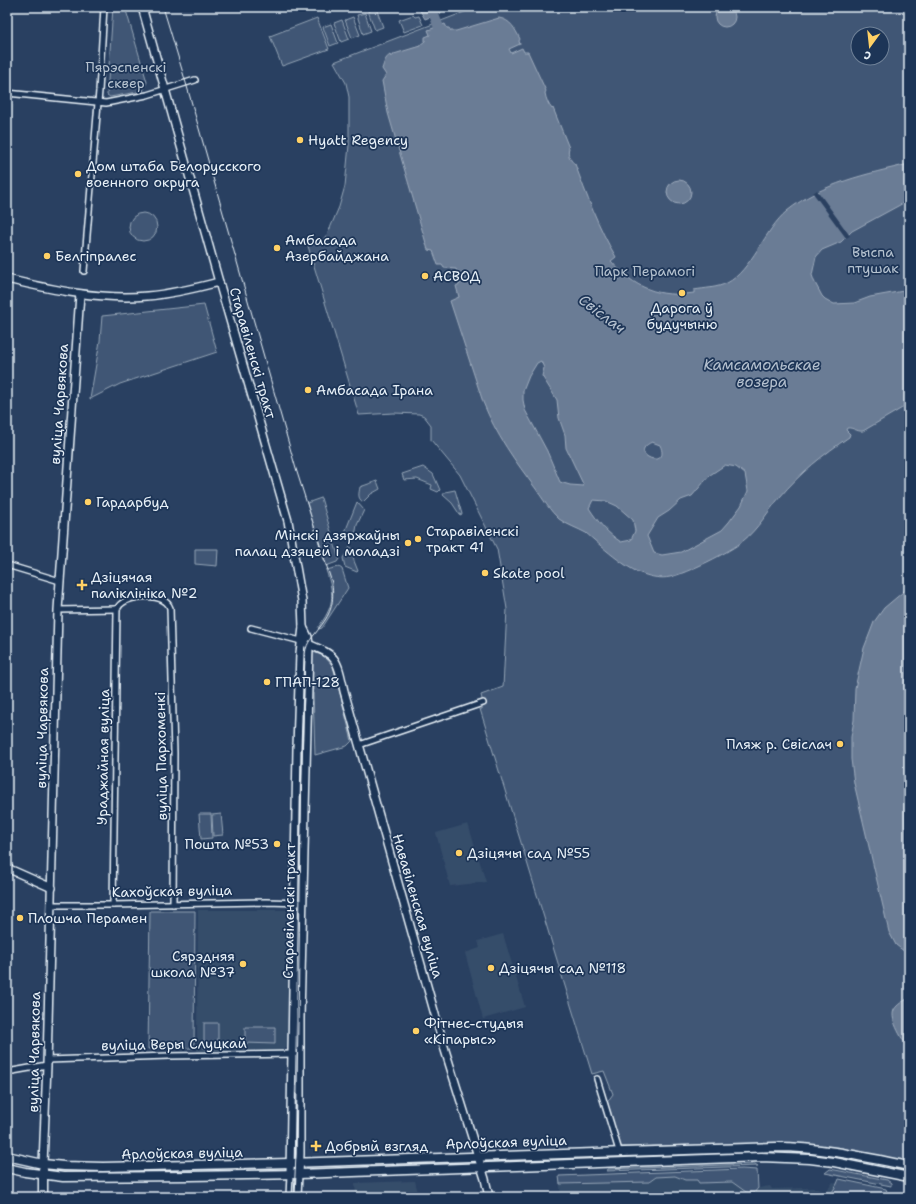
<svg xmlns="http://www.w3.org/2000/svg" width="916" height="1204" font-family="'Shantell Sans',sans-serif">
<rect width="100%" height="100%" fill="#294061"/>
<filter id="ink" filterUnits="userSpaceOnUse"><feTurbulence type="fractalNoise" baseFrequency=".025" numOctaves="2"/><feDisplacementMap in="SourceGraphic" scale="8" xChannelSelector="R" yChannelSelector="G"/><feConvolveMatrix kernelMatrix="1 2 1 2 8 2 1 2 1" color-interpolation-filters="sRGB"/></filter>
<g filter="url(#ink)">
<g fill="#364d6b">
<polygon points="7,104 14,105 7,169"/>
<polygon points="468,824 486,882 450,886 436,833"/>
<polygon points="198,910 290,910 288,1047 283,1050 197,1052"/>
<polygon points="503,934 525,1007 483,1019 465,953 480,948 478,941"/>
<polygon points="742,1169 753,1189 770,1186 772,1189 814,1188 826,1192 833,1182 882,1192 886,1197 561,1197 559,1176"/>
<polygon points="415,1181 419,1197 356,1197 355,1183"/>
</g>
<g fill="#415774" stroke="#94a4b6" fill-rule="evenodd">
<polygon points="113,7 125,7 147,82 143,91 110,97 107,95"/>
<path d="M466 7H909V1163L821 1146 785 1143 618 1147 605 1105 613 1094 604 1071 592 1074 480 709H482L483 703 481 695 503 687 507 609 497 549 460 475 431 440V425L424 416 419 414 394 413 359 415 308 246 322 241 328 233 339 207 345 186 349 145V97L346 83 334 62 467 11ZM858 34H882V58H858Z"/>
<polygon points="376,8 383,27 375,30 368,11"/>
<polygon points="365,13 371,31 363,34 357,15"/>
<polygon points="413,15 415,17 419,16 423,25 404,32 399,20"/>
<polygon points="353,17 360,35 352,38 345,20"/>
<polygon points="317,18 329,49 282,66 270,36"/>
<polygon points="342,20 349,39 341,42 334,23"/>
<polygon points="331,24 338,43 330,46 323,27"/>
<circle cx="143" cy="227" r="14"/>
<polygon points="204,305 217,352 120,384 90,399 100,341 102,316"/>
<polygon points="423,467 433,474 440,490 438,492 431,489 432,485 417,479 404,480 402,474"/>
<path d="M377 481 380 489 371 494 363 502C357 498 359 493 360 487Z"/>
<polygon points="455,490 462,514 460,515 452,503 443,495 445,492"/>
<polygon points="321,498 339,559 337,562 326,566 307,503"/>
<polygon points="357,502 364,510 357,525 354,541 351,541 343,537"/>
<polygon points="350,547 352,548 354,561 358,571 357,572 345,567 343,558"/>
<polygon points="195,549 218,549 217,566 195,564"/>
<path d="M339 567 342 569 348 588 322 628 319 629 318 628C334 605 335 597 326 570Z"/>
<polygon points="313,652 324,656 333,666 352,741 347,746 315,755 312,660"/>
<polygon points="199,814 211,814 212,838 201,839"/>
<polygon points="221,814 223,835 213,836 212,815"/>
<polygon points="150,911 195,911 194,1048 148,1049"/>
<rect x="204" y="1023" width="14" height="25"/>
<polygon points="245,1027 275,1027 275,1044 245,1043"/>
<polygon points="755,1164 758,1166 607,1171 608,1169"/>
<polygon points="742,1169 757,1170 758,1188 754,1193 746,1192 732,1182 699,1183 697,1180 685,1180 675,1176 656,1177 649,1182 560,1184 559,1176"/>
<polygon points="830,1169 887,1180 891,1183 891,1186 825,1173"/>
<polygon points="839,1179 886,1189 889,1197 871,1197 871,1196 833,1197 823,1195 831,1194 837,1184"/>
</g>
<g fill="#6b7c95" stroke="#9dabbd" fill-rule="evenodd">
<circle cx="725" cy="17" r="10"/>
<polygon points="418,7 439,7 441,13 425,19"/>
<path d="M499 18C511 20 515 29 520 39L519 41 520 44 509 49 511 53 522 48 524 52H528L546 91 545 93C546 99 548 104 552 109L553 108 569 148C567 153 570 161 575 164 587 196 598 227 616 257L611 261C634 288 659 298 694 293V290C705 288 717 288 727 283 751 271 765 229 787 211 822 183 867 174 909 164V200L852 231 841 242 822 250 816 257 812 275 814 281 822 296 825 299 834 304 854 303 870 297 909 290V404L863 431C857 432 853 427 847 428L846 430 850 434 849 437C824 454 800 473 780 497 768 511 758 529 743 541 732 551 685 574 670 577 661 579 651 577 643 574 626 569 600 545 586 533 577 528 567 525 559 519 550 511 543 499 536 489 515 461 496 435 483 402L450 301 459 297 456 286 460 284 456 269 444 268 442 265H438L433 251 428 250 388 113 382 81 386 75 382 69C384 63 385 58 390 55L391 57 394 55V54L420 46V45L425 41V37L430 35 428 30 445 24 447 28H449L451 31H456ZM541 361 544 368 542 376 557 400 559 418 565 435 566 448 584 486 570 485 560 482 547 451 525 410 523 400V391L529 376 537 363ZM652 442 660 445C672 472 625 454 652 442ZM725 465 736 467 745 474 748 491 741 506 729 522 722 530 681 552 662 555 654 553 647 536 658 518 669 511 681 500 692 496 710 475ZM593 500 606 501 617 506 633 520 635 531 631 540 621 542C607 533 598 522 589 508Z"/>
<circle cx="679" cy="192" r="12"/>
<polygon points="909,587 909,955 896,945 889,932 854,783 851,759 851,737 854,720 855,688 864,648 871,630 874,622 884,608"/>
<path d="M909 998V1050C904 1041 889 1020 894 1010 897 1004 904 1001 909 998Z"/>
</g>
<polygon fill="#294061" points="817,190 850,236 846,238 813,193"/>
<g fill="none" stroke-linecap="round" stroke-linejoin="round">
<polyline stroke="#6b7c95" stroke-width="10" points="431,7 443,38"/>
<g stroke="#e8f1f8" stroke-width="8">
<g id="street">
<polyline points="7,93 106,103 147,95 195,80"/>
<polyline points="84,271 99,91 104,7"/>
<polyline points="7,565 60,581"/>
<path d="M117 609C118 608 120 604 121 604 131 594 165 593 170 608L174 753 173 904"/>
<polyline points="58,610 117,609"/>
<polyline points="251,628 301,641"/>
<polyline points="359,745 483,703"/>
<polyline points="51,905 113,905 266,902 303,903"/>
<polyline points="113,905 117,609"/>
<polyline points="47,1060 169,1056 294,1054"/>
<polyline points="7,1072 47,1065"/>
<polyline points="597,1079 619,1151"/>
<polyline points="289,1197 290,1174"/>
<polyline points="298,1197 299,1174"/>
</g>
</g>
<g stroke="#e8f1f8" stroke-width="10">
<g id="secondary">
<polyline points="142,7 219,282 288,521 302,601 303,627 300,653 297,748 290,1174"/>
<path d="M7 279C53 290 100 300 147 296 171 294 196 288 219 282"/>
<path d="M301 641C336 656 336 653 344 691L445 1050 485 1179 489 1197"/>
<polyline points="7,868 52,888"/>
<polyline points="43,1164 47,1065 58,610 80,294"/>
<polyline points="299,1174 300,1154 300,1018 309,645 308,637 303,627"/>
</g>
</g>
<g stroke="#e8f1f8" stroke-width="11">
<g id="primary">
<path d="M7 1156 43 1164 64 1166 103 1167 290 1163 776 1147C821 1147 865 1157 909 1166"/>
<polyline points="7,1168 25,1172 63,1177 191,1176 299,1174 761,1157 810,1159 834,1162 909,1177"/>
<polyline points="43,1197 43,1170"/>
</g>
</g>
<use href="#street" stroke="#1d3557" stroke-width="5"/>
<use href="#secondary" stroke="#1d3557" stroke-width="7"/>
<use href="#primary" stroke="#1d3557" stroke-width="8"/>
<path stroke="#e8f1f8" stroke-width="1" d="M163 7 186 83 296 469 332 583C334 602 332 612 320 627 313 638 307 640 305 654L302 761 296 1153 294 1197"/>
</g>
</g>
<g fill="#ffd166" stroke="#1d3557" stroke-width="1.5">
<circle cx="300" cy="140" r="4"/>
<circle cx="78" cy="174" r="4"/>
<circle cx="277" cy="248" r="4"/>
<circle cx="47" cy="256" r="4"/>
<circle cx="425" cy="276" r="4"/>
<circle cx="682" cy="293" r="4"/>
<circle cx="308" cy="390" r="4"/>
<circle cx="88" cy="502" r="4"/>
<circle cx="418" cy="539" r="4"/>
<circle cx="408" cy="543" r="4"/>
<circle cx="485" cy="573" r="4"/>
<path d="M80 579h4v4h4v4h-4v4h-4v-4h-4v-4h4z"/>
<circle cx="267" cy="682" r="4"/>
<circle cx="840" cy="744" r="4"/>
<circle cx="277" cy="844" r="4"/>
<circle cx="459" cy="853" r="4"/>
<circle cx="20" cy="918" r="4"/>
<circle cx="243" cy="964" r="4"/>
<circle cx="491" cy="968" r="4"/>
<circle cx="416" cy="1031" r="4"/>
<path d="M314 1140h4v4h4v4h-4v4h-4v-4h-4v-4h4z"/>
</g>
<g text-anchor="middle" stroke-width="3.5" stroke-linejoin="round" paint-order="stroke">
<g font-size="14" fill="#b6c3d0" stroke="#1d3557">
<text x="126" y="72">Пярэспенскі<tspan x="126" dy="16">сквер</tspan></text>
<text x="873" y="257">Выспа<tspan x="873" dy="16">птушак</tspan></text>
<text x="645" y="276">Парк Перамогі</text>
</g>
<g font-size="14" fill="#e8f1f8" stroke="#1d3557" text-anchor="start">
<text x="308" y="145">Hyatt Regency</text>
<text x="86" y="171">Дом штаба Белорусского<tspan x="86" dy="16">военного округа</tspan></text>
<text x="285" y="245">Амбасада<tspan x="285" dy="16">Азербайджана</tspan></text>
<text x="55" y="261">Белгіпралес</text>
<text x="433" y="281">АСВОД</text>
<text x="682" y="313" text-anchor="middle">Дарога ў<tspan x="682" dy="16">будучыню</tspan></text>
<text x="316" y="395">Амбасада Ірана</text>
<text x="96" y="507">Гардарбуд</text>
<text x="426" y="536">Старавіленскі<tspan x="426" dy="16">тракт 41</tspan></text>
<text x="400" y="540" text-anchor="end">Мінскі дзяржаўны<tspan x="400" dy="16">палац дзяцей і моладзі</tspan></text>
<text x="493" y="578">Skate pool</text>
<text x="91" y="582">Дзіцячая<tspan x="91" dy="16">паліклініка №2</tspan></text>
<text x="275" y="687">ГПАП-128</text>
<text x="832" y="749" text-anchor="end">Пляж р. Свіслач</text>
<text x="269" y="849" text-anchor="end">Пошта №53</text>
<text x="467" y="858">Дзіцячы сад №55</text>
<text x="28" y="923">Плошча Перамен</text>
<text x="235" y="961" text-anchor="end">Сярэдняя<tspan x="235" dy="16">школа №37</tspan></text>
<text x="499" y="973">Дзіцячы сад №118</text>
<text x="424" y="1028">Фітнес-студыя<tspan x="424" dy="16">«Кіпарыс»</tspan></text>
<text x="325" y="1151">Добрый взгляд</text>
</g>
<g font-size="14" fill="#e8f1f8" stroke="#1d3557">
<text transform="translate(253 353) rotate(74)" y="5">Старавіленскі тракт</text>
<text transform="translate(59 404) rotate(-86)" y="5">вуліца Чарвякова</text>
<text transform="translate(42 728) rotate(-89)" y="5">вуліца Чарвякова</text>
<text transform="translate(161 756) rotate(-91)" y="5">вуліца Пархоменкі</text>
<text transform="translate(103 757) rotate(-89)" y="5">Ураджайная вуліца</text>
<text transform="translate(172 891) rotate(-1)" y="5">Кахоўская вуліца</text>
<text transform="translate(418 906) rotate(74)" y="5">Нававіленская вуліца</text>
<text transform="translate(289 911) rotate(-89)" y="5">Старавіленскі тракт</text>
<text transform="translate(174 1044) rotate(-1)" y="5">вуліца Веры Слуцкай</text>
<text transform="translate(34 1052) rotate(-89)" y="5">вуліца Чарвякова</text>
<text transform="translate(506 1142) rotate(-2)" y="5">Арлоўская вуліца</text>
<text transform="translate(182 1153) rotate(-1)" y="5">Арлоўская вуліца</text>
</g>
<g font-size="15" font-style="italic" fill="#b6c2d0" stroke="#1d3557">
<text transform="translate(602 314) rotate(37)" y="5">Свіслач</text>
<text x="762" y="370">Камсамольскае<tspan x="762" dy="17">возера</tspan></text>
</g>
</g>
<rect width="916" height="1204" fill="none" stroke="#1d3557" stroke-width="24"/>
<rect x="12" y="12" width="892" height="1180" fill="none" stroke="#e8f1f8" stroke-width="1.5" filter="url(#ink)"/>
<g transform="translate(870 46) rotate(195)"><circle r="19" fill="#1d3557" stroke="#6e8097"/>
<path d="M0-3L7 15L0 10L-7 15Z" fill="#ffd166"/>
<text y="-6" font-size="11" font-weight="bold" text-anchor="middle" fill="#e8f1f8">С</text>
</g>
</svg>
